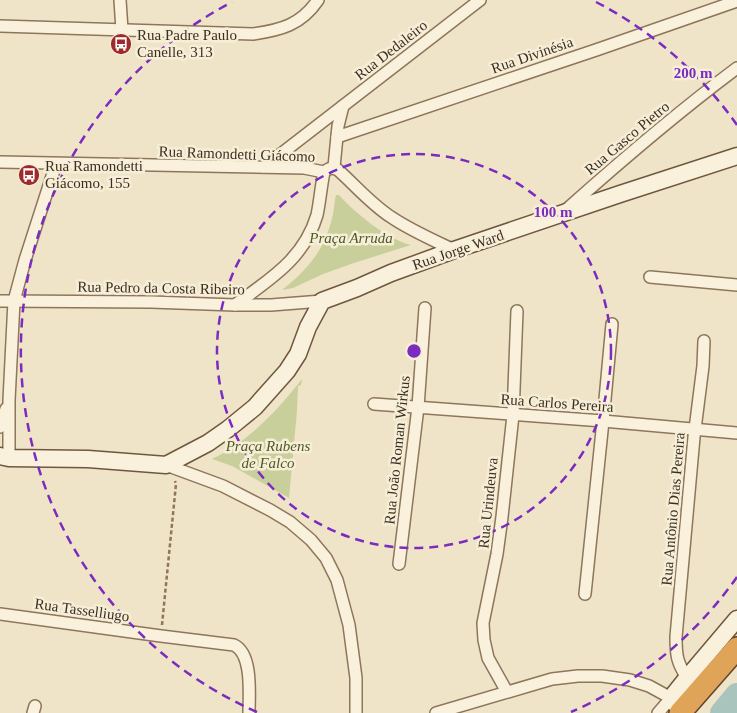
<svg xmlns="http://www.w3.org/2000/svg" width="737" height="713" font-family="Georgia,serif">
<rect width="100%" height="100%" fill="#f0e4c8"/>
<g fill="#c9cf9b">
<path d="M336 195H339C356 214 387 239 411 245L354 263 323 274 293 288 282 290C306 271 323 252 331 222 334 213 334 203 336 195Z"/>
<path d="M302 379 301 385 298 386 297 411 289 498 232 466 212 459C249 441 277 411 302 379Z"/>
</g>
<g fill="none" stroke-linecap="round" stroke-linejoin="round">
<polyline stroke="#a9c4bc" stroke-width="24" points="722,713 737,695"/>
<g stroke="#8d765c" stroke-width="14">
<g id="street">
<polyline points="120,0 122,30"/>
<path d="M0 26 253 34C281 30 301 25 318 0"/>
<polyline points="337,137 596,50 737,1"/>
<polyline points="0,162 304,168 324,172"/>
<polyline points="264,167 480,0"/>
<polyline points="334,167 338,126 343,106"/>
<path d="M567 209C622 160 678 112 737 68"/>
<polyline points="650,277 737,285"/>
<polyline points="0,301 151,302 235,305 271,305 322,301"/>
<path d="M235 305C270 279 304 259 317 215 320 201 321 186 324 172 329 168 332 167 338 170 356 186 371 204 391 217 410 230 433 240 454 250"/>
<polyline points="374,404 603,421 737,433"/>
<polyline points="0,427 6,409"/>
<polyline points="9,458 9,400 14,301 25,260 56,164"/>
<polyline points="166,465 223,486 270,510 290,522 311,540 326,558 337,580 349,625 356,678 356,713"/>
<polyline points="399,564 418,407 425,308"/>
<polyline points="585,594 603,421 612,324"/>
<path d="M0 614 161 636 234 645C253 654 249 695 249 713"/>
<path d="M687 678C677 662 676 656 676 637L694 437 703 366 704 341"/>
<polyline points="507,692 488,658 484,640 483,623 497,554 502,517 513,415 517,311"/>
<polyline points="33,713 35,706"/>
<polyline points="436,713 552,679 578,676 602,676 630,680 649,686 671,698 658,713"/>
</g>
</g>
<g stroke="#6f573f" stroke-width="19">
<g id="secondary">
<polyline points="0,456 9,458 88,459 166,465 208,443 228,429 255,407 287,371 298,354 308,327 322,301 357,288 391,273 454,250 620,194 737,156"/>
<polyline points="682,713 671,698 687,678 737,619"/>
</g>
</g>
<g stroke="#5b4430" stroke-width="24">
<polyline id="highway" points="680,713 737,648"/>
</g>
<polyline stroke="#8d765c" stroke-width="2.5" stroke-dasharray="4 2.5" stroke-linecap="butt" points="162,625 176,484 175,481"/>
<use href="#street" stroke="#faf1dc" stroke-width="11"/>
<use href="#secondary" stroke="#faf1dc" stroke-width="16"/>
<use href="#highway" stroke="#e0a458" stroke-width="21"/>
</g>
<g fill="none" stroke="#7b2cbf" stroke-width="2.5" stroke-dasharray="9 6">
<circle cx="414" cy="351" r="197"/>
<path d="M737 577A394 394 0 0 1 571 712M257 712A394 394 0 0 1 232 2M596 2A394 394 0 0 1 737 125"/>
</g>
<defs>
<g id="bus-disc" transform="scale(1.125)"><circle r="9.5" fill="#9e2a2b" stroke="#f7eed8"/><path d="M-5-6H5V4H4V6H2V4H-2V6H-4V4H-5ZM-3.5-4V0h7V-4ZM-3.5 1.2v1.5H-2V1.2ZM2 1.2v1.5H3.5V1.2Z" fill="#fff"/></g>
</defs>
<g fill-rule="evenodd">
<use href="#bus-disc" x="121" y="44"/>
<use href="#bus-disc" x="29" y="175"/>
</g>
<g text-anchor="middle" stroke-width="5" stroke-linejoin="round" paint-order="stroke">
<g font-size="15" fill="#3d2e20" stroke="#f7eed8" text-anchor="start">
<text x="137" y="40">Rua Padre Paulo<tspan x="137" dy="17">Canelle, 313</tspan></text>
<text x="45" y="171">Rua Ramondetti<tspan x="45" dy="17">Giácomo, 155</tspan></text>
</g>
<g font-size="15" fill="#3d2e20" stroke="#f7eed8">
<text transform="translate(391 50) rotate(-38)" y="5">Rua Dedaleiro</text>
<text transform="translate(532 55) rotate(-19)" y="5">Rua Divinésia</text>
<text transform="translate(627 138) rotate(-40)" y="5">Rua Gasco Pietro</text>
<text transform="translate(237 154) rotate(2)" y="5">Rua Ramondetti Giácomo</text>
<text transform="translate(458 250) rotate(-19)" y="5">Rua Jorge Ward</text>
<text transform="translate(161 288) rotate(1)" y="5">Rua Pedro da Costa Ribeiro</text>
<text transform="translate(557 403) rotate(4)" y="5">Rua Carlos Pereira</text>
<text transform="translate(397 450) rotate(-84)" y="5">Rua João Roman Wirkus</text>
<text transform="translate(488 503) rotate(-84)" y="5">Rua Urindeuva</text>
<text transform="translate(673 509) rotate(-85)" y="5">Rua Antônio Dias Pereira</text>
<text transform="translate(82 610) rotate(8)" y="5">Rua Tasselliugo</text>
</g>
<g font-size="15" font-style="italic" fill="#4d5a26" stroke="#f7eed8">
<text x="351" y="243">Praça Arruda</text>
<text x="268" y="451">Praça Rubens<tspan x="268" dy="17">de Falco</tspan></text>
</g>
</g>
<circle cx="414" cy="351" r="8" fill="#7b2cbf" stroke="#f7eed8" stroke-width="2.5"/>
<g font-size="15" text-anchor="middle" font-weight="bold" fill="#7b2cbf" stroke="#f7eed8" stroke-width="5" stroke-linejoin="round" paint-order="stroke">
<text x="693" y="78">200 m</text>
<text x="553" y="217">100 m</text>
</g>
</svg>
